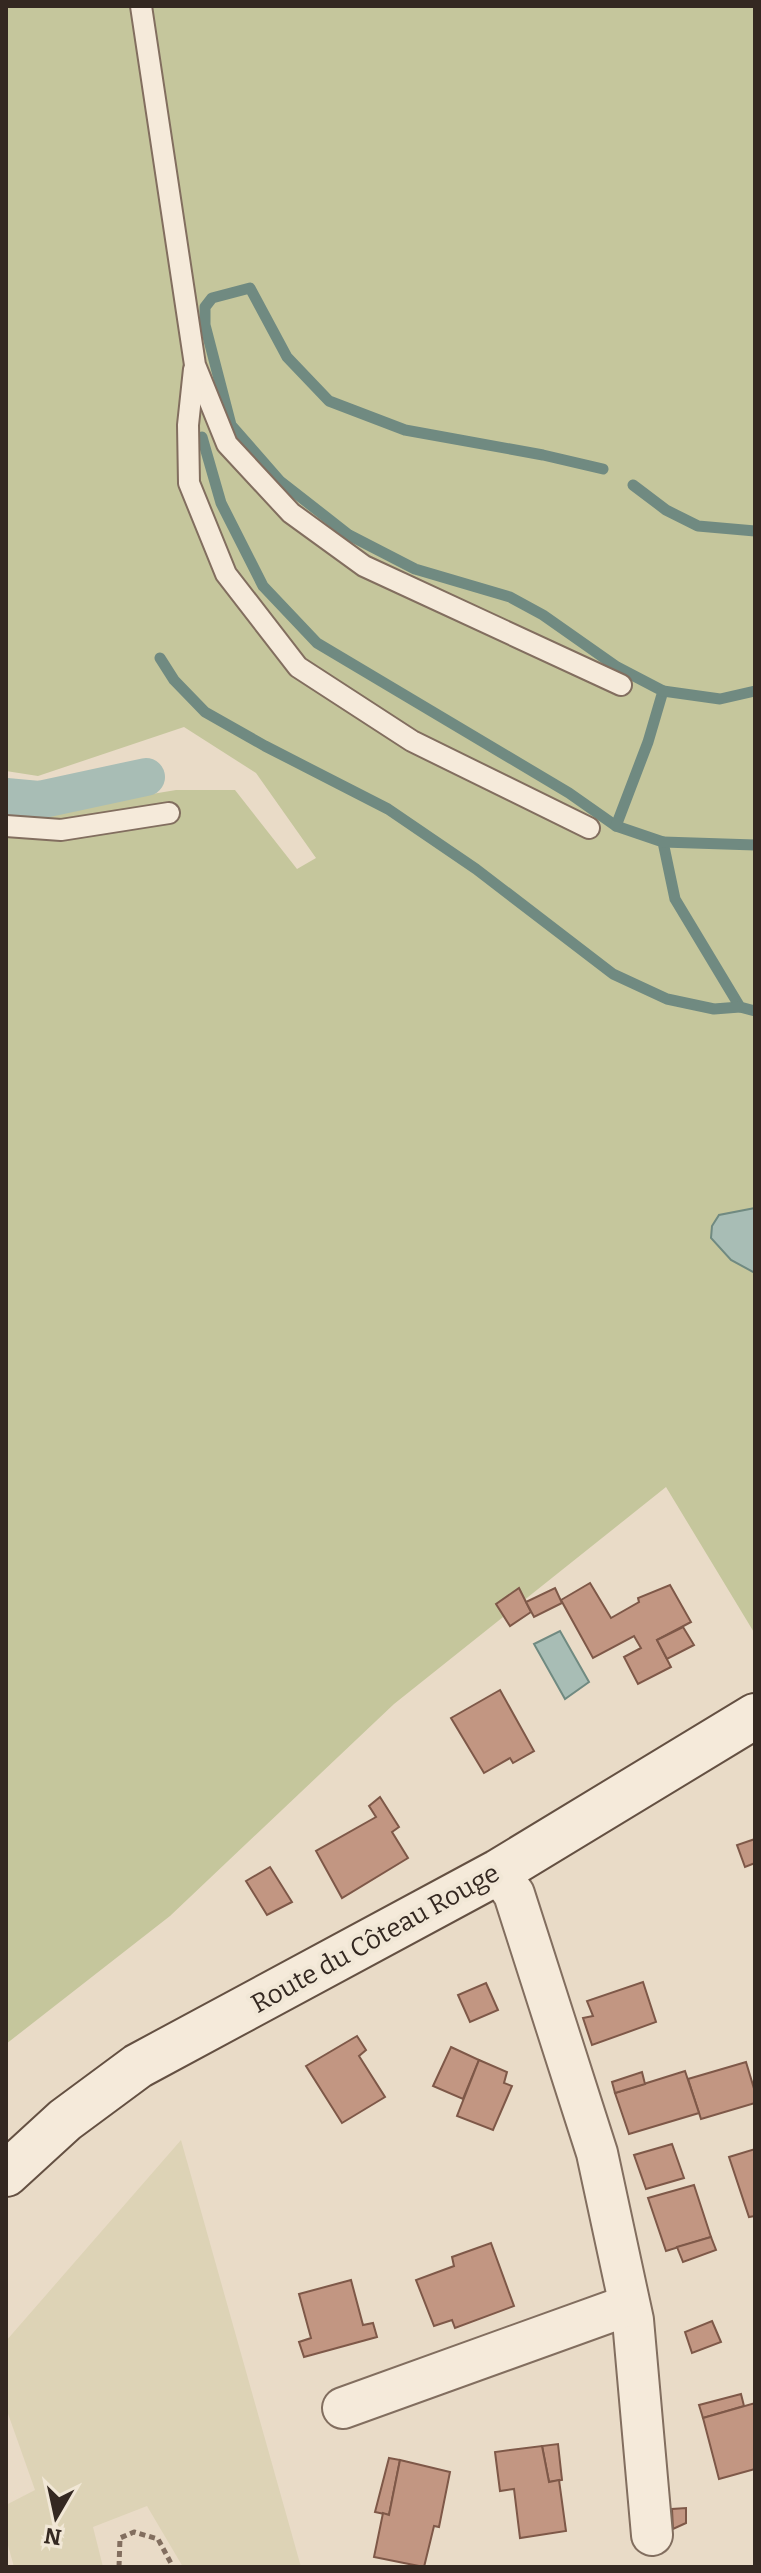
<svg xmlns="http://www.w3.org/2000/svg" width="761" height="2573" font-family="Bitter,serif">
<rect width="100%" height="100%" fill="#e9dbc7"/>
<polygon fill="#ddd3b6" points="181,2140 301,2567 183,2567 147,2506 93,2527 103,2567 14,2567 6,2538 6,2505 35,2490 6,2408 6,2341"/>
<polygon fill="#c5c69c" points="6,6 755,6 755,1634 666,1487 394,1704 170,1916 6,2044 6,809 26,815 176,790 235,790 297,869 316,858 256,773 184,727 38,776 6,771"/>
<g fill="#a8bdb5" stroke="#708a81" stroke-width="2">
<polygon points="755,1208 755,1273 731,1260 711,1238 712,1226 719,1215"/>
<polygon points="560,1631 589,1682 565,1699 534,1644"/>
</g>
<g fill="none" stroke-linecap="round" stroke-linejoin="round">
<g stroke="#708a81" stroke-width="11">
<polyline points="202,437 221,503 263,586 317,643 569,793 616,826 663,842 675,899 740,1007 755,1011"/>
<polyline points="603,469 543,455 405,430 329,401 287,357 250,288 212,298 205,307 205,325 231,425 280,481 349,535 415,569 510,597 543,615 617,667 663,691 648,742 616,826"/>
<polyline points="633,485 666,510 698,526 755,531"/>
<polyline points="160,658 174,680 205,712 265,746 388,809 476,869 613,974 667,999 714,1009 740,1007"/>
<polyline points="663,691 720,699 755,691"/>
<polyline points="663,842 755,845"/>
</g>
<polyline stroke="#a8bdb5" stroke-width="38" points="6,797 39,800 146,777"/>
</g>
<g fill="#c29682" stroke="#7e5848" stroke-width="2">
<polygon points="590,1583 611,1618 639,1602 638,1598 670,1585 691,1622 657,1640 671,1667 638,1684 624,1657 641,1648 634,1636 593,1658 561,1600"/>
<polygon points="519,1588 531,1612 510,1626 496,1604"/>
<polygon points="555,1588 562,1603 534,1617 526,1602"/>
<polygon points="683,1627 694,1645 667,1659 657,1640"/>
<polygon points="500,1690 534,1751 513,1763 510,1758 484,1773 451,1718"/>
<polygon points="380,1797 399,1827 392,1832 408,1858 342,1898 316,1851 376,1817 369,1806"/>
<polygon points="755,1839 755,1863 745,1867 737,1845"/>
<polygon points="270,1867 292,1902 267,1915 246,1881"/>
<polygon points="643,1982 656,2022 592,2045 583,2018 593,2016 587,2001"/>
<polygon points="486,1983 498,2010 470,2022 458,1995"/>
<polygon points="357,2036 366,2050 359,2056 385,2097 342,2123 306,2066"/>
<polygon points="451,2047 479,2060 463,2099 433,2086"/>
<polygon points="479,2060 507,2072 504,2083 512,2086 493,2130 457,2116"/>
<polygon points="746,2062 755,2092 755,2103 701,2119 688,2079"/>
<polygon points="685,2071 699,2113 629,2134 615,2093"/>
<polygon points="642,2072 645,2084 615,2093 612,2082"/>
<polygon points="672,2144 684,2178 646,2189 634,2155"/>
<polygon points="755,2149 755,2216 749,2217 729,2157"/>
<polygon points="694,2185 711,2237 666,2251 648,2198"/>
<polygon points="711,2237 716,2250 683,2262 677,2247"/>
<polygon points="491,2243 514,2306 455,2328 452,2320 434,2326 416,2280 454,2266 452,2257"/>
<polygon points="351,2280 363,2325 373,2323 377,2337 304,2357 299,2342 311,2338 299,2294"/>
<polygon points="712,2321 721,2342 692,2353 685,2332"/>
<polygon points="741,2394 744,2406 703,2418 699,2405"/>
<polygon points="755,2403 755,2469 719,2479 703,2418"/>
<polygon points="558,2444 562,2480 549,2482 542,2446"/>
<polygon points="542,2446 549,2482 559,2480 566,2531 520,2538 514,2489 500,2491 495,2452"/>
<polygon points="389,2458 400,2460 389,2515 375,2512"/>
<polygon points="400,2460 450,2472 439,2527 434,2526 424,2567 374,2557 383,2513 389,2515"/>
<polygon points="686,2508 686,2523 673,2529 672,2509"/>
</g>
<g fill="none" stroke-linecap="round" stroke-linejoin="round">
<g stroke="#826e5f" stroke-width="24">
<g id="lane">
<polyline points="141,6 195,365 227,444 291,513 364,566 621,685"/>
<polyline points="194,369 188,425 189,483 226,574 298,667 412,741 589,828"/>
<polyline points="6,826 61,830 169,813"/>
</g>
</g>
<g stroke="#826e5f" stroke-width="44">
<g id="street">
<polyline points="498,1872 514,1894 597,2153 633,2320 652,2535"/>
<polyline points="343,2408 629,2305"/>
</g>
</g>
<g stroke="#645042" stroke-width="48">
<polyline id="secondary" points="6,2174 65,2120 138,2066 498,1872 755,1716"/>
</g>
<polyline stroke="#826e5f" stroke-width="5" stroke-dasharray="6 4" stroke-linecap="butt" points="119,2567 120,2538 134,2532 158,2539 173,2567"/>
<use href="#lane" stroke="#f5eada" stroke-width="20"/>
<use href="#street" stroke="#f5eada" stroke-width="40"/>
<use href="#secondary" stroke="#f5eada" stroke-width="44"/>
</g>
<g text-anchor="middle" stroke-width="8" stroke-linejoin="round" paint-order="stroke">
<g font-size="26" fill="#342821" stroke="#f1e7d6">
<text transform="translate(375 1938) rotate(-29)" y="9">Route du Côteau Rouge</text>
</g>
</g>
<rect width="761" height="2573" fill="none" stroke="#342821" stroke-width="16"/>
<g transform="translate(56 2517) rotate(189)" stroke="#f1e7d6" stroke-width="6" paint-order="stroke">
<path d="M0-6L14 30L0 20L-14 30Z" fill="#342821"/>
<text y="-12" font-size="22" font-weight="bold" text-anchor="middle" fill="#342821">N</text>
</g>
</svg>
